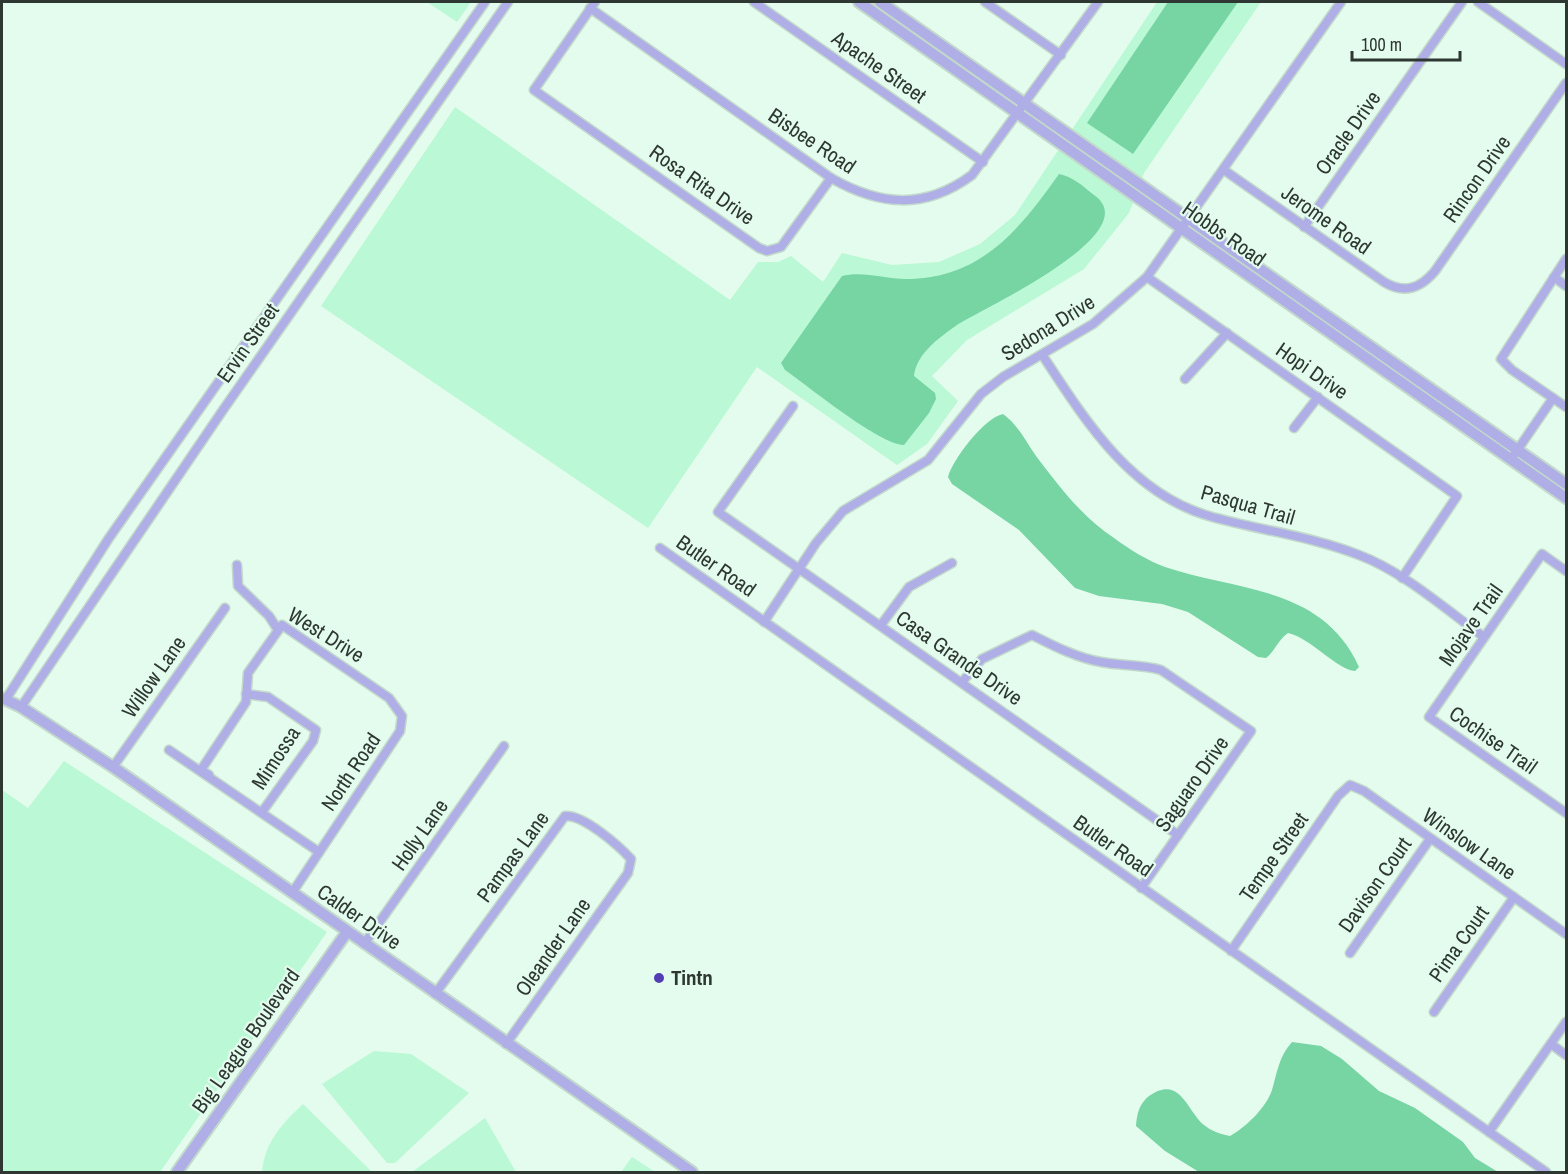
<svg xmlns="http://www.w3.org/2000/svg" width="1568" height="1174" font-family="'Archivo Narrow',sans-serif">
<rect width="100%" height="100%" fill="#e3fced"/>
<g fill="#bbf8d5">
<polygon points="427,2 471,2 457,22"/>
<polygon points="1157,2 1261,2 1144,173 1129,213 1084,269 967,340 932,376 958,401 927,444 897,465 757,367 648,528 321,306 455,107 730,300 758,262 778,262 791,256 823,282 842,253 892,265 939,262 980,244 1015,215"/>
<polygon points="64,761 327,932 160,1172 2,1172 2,790 28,808"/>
<polygon points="374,1051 411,1054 469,1093 395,1163 387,1163 322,1084"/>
<path d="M303 1104 372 1172H262C265 1141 282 1124 303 1104Z"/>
<polygon points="485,1118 516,1172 412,1172"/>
<polygon points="632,1157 655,1172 621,1172"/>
</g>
<g fill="#77d4a3">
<polygon points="1168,2 1238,2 1133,154 1087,123"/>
<path d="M1059 174C1072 176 1084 187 1094 195 1149 233 980 310 957 325 940 337 916 354 914 376L935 393 936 399 929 413 904 445C880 445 808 386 785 370L781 363 842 276C863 271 885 279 906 279 981 279 1020 229 1059 174Z"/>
<path d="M1003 414C1018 425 1025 440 1036 456 1059 486 1082 517 1114 538 1129 549 1148 561 1165 567 1236 591 1323 586 1359 667L1355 671C1337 670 1311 638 1288 633 1278 640 1275 651 1266 658L1258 657 1188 612 1162 604 1099 596 1075 588 1019 530 952 484 948 477C953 459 984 418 1003 414Z"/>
<path d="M1292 1042 1321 1046 1342 1059 1379 1091 1415 1108 1463 1142 1475 1158 1498 1172H1199L1165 1151 1136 1126C1137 1114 1139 1104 1149 1096 1180 1074 1187 1111 1204 1125 1211 1131 1220 1134 1230 1136 1246 1127 1266 1108 1272 1090 1277 1073 1279 1056 1292 1042Z"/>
</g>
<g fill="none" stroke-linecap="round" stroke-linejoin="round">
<g stroke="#c2d9cb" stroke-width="11">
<g id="minor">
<polyline points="595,2 534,90 759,248 767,251 781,247 831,178"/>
<polyline points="754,2 983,162"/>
<polyline points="985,2 1061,55"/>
<polyline points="1478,2 1566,64"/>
<path d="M590 8 831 178C880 206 925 210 972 175L1098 2"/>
<path d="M1224 170 1384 282C1404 294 1420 289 1435 271L1566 83"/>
<polyline points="1304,227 1462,2"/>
<polyline points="1566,259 1501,359 1512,370 1566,407"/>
<polyline points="1147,277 1457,496 1402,578"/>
<polyline points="1554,277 1566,286"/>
<path d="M1043 356C1085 420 1130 493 1209 516 1258 530 1311 536 1359 555 1404 572 1445 609 1484 637"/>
<polyline points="1185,379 1227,333"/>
<polyline points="793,406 718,512 1178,835"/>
<polyline points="1294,428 1318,397"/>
<polyline points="1514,455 1553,398"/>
<polyline points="660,548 1546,1172"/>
<polyline points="237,565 238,586 269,616 278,630"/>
<polyline points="1566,571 1542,554 1429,717 1566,813"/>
<polyline points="764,622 816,543 843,511 928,460 981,394 1003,377 1093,324 1147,277 1341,2"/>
<polyline points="881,625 909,587 952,563"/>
<path d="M962 682 982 659 1032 635C1054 646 1077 658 1101 662 1121 666 1141 664 1161 670L1251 731 1141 888"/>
<polyline points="246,694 268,697 316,730 313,741 262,812"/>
<polyline points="6,699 109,538 485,2"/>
<polyline points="21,707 223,410 508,2"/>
<polyline points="169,750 319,852"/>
<polyline points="113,767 225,608"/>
<polyline points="209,775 201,770 246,702 248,673 282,625 389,698 402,716 400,731 292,893"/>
<polyline points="364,944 504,746"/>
<polyline points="1231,951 1338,796 1350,785 1364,791 1566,934"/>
<polyline points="1350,953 1430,839"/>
<path d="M435 994 565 816C583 814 619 846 631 859L628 873 506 1044"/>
<polyline points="1434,1012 1514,897"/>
<polyline points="1551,1044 1566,1055"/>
<polyline points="1489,1132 1566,1022"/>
</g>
</g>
<g stroke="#c2d9cb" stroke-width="14">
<g id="tertiary">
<polyline points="859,2 1566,498"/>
<polyline points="880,2 1566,484"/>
<polyline points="2,698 21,707 113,767 692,1172"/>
<polyline points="177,1172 347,932"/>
</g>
</g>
<use href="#minor" stroke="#afaee6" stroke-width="8"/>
<use href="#tertiary" stroke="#afaee6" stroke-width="10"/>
</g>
<circle fill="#533db5" stroke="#e3fced" stroke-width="2" cx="659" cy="978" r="6"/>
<g text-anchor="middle" stroke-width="4.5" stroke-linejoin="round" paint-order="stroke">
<g font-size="21" fill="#2e3732" stroke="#e3fced">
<text transform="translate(879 67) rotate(35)" y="7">Apache Street</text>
<text transform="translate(1348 133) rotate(-55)" y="7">Oracle Drive</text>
<text transform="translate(812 141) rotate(34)" y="7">Bisbee Road</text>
<text transform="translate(1477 179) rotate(-55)" y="7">Rincon Drive</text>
<text transform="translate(702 185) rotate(35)" y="7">Rosa Rita Drive</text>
<text transform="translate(1326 220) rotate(35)" y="7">Jerome Road</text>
<text transform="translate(1224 234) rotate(35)" y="7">Hobbs Road</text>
<text transform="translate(1048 328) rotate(-32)" y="7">Sedona Drive</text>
<text transform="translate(248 343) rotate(-55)" y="7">Ervin Street</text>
<text transform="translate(1312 371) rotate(35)" y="7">Hopi Drive</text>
<text transform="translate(1248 505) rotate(16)" y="7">Pasqua Trail</text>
<text transform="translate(716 566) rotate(35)" y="7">Butler Road</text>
<text transform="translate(1471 625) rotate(-55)" y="7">Mojave Trail</text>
<text transform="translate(326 635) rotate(32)" y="7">West Drive</text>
<text transform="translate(959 658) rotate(35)" y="7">Casa Grande Drive</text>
<text transform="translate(154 677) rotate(-55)" y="7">Willow Lane</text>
<text transform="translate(1493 740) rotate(35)" y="7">Cochise Trail</text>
<text transform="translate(276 758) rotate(-57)" y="7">Mimossa</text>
<text transform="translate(351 772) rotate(-56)" y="7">North Road</text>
<text transform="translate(1192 784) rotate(-55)" y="7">Saguaro Drive</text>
<text transform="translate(420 835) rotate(-55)" y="7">Holly Lane</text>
<text transform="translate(1469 844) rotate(35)" y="7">Winslow Lane</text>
<text transform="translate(1113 846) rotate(35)" y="7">Butler Road</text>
<text transform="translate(513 857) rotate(-54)" y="7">Pampas Lane</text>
<text transform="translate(1274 857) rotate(-55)" y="7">Tempe Street</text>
<text transform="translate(1375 885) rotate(-55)" y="7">Davison Court</text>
<text transform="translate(359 917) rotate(35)" y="7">Calder Drive</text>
<text transform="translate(1459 944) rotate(-55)" y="7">Pima Court</text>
<text transform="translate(553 947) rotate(-55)" y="7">Oleander Lane</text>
<text transform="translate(246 1041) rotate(-55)" y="7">Big League Boulevard</text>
</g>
<g font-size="21" font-weight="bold" fill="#2e3732" stroke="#e3fced" text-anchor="start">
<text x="671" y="985">Tintn</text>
</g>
</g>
<rect width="1568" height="1174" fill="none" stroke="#2e3732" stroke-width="6"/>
<path d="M1352 51v9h108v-9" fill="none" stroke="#2e3732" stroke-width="3"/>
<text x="1361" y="51" font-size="18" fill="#2e3732" stroke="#e3fced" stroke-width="4.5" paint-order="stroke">100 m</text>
</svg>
